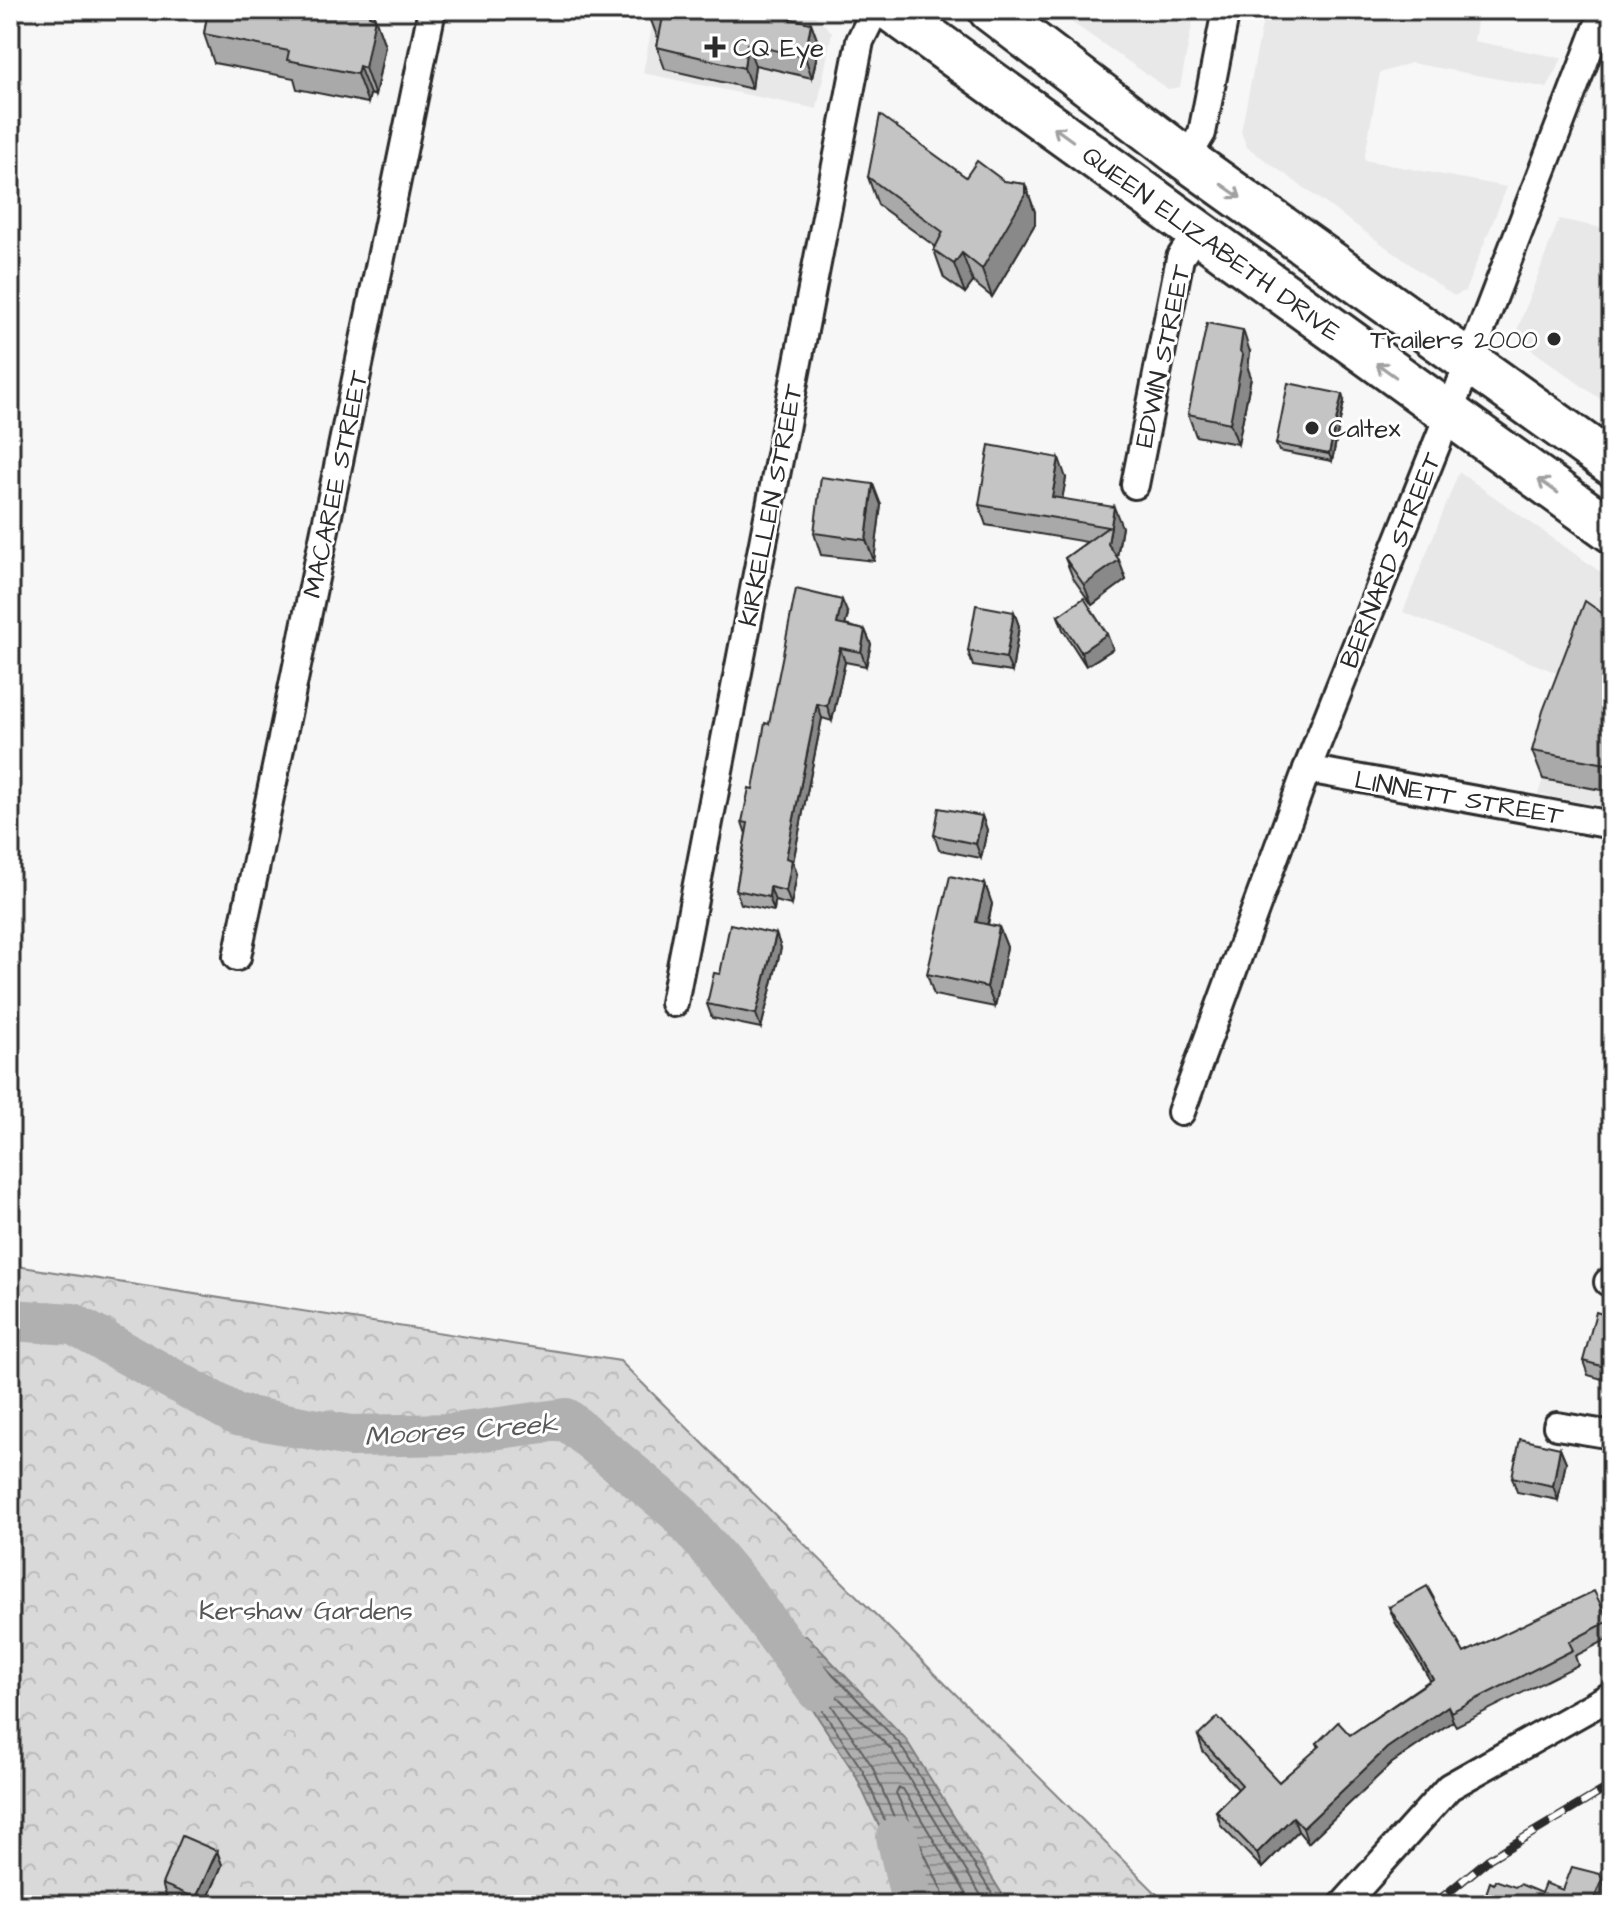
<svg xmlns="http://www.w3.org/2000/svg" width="1622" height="1915" font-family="'Architects Daughter',sans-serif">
<defs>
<pattern id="park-crowns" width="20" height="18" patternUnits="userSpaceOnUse" patternTransform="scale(2)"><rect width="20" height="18" fill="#d9d9d9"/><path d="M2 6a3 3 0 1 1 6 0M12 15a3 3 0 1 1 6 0" fill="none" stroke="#bababa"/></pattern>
<pattern id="water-rules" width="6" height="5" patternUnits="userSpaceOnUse" patternTransform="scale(2)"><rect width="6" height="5" fill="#b0b0b0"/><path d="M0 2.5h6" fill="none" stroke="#8f8f8f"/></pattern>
</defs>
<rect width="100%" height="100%" fill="#f7f7f7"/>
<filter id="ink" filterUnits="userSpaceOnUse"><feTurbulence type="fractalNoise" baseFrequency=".0125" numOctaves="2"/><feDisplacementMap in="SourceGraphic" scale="16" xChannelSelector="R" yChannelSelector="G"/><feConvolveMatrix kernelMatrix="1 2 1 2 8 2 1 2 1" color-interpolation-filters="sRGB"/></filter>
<g filter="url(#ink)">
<g fill="#e8e8e8">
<polygon points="655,10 809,10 832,32 817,109 643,73"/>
<polygon points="1054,10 1195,10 1180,87 1168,89"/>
<polygon points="1265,10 1479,10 1474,41 1562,58 1547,88 1411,63 1380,73 1364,160 1507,187 1465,291 1454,296 1247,147 1241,132"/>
<polygon points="1559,219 1612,230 1612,376 1603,401 1521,342 1518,328"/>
<polygon points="1459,472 1612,580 1612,808 1538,794 1575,680 1403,612"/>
</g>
<polygon fill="url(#park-crowns)" stroke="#828282" stroke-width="2" points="10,1265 620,1361 1168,1905 10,1905"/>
<polygon fill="url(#water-rules)" stroke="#7b7b7b" stroke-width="2" points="806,1635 905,1738 1009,1905 915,1905 855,1774 773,1649"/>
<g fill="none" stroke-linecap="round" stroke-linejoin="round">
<g stroke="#606060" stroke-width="2">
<polyline points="922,1905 863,1771 787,1657 789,1651 806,1646 899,1743 999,1905"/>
<polyline points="932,1905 872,1766 818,1685 819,1679 891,1749 987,1905"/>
<polyline points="944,1905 942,1891 896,1793 899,1788 903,1789 973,1905"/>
</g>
<g stroke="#b0b0b0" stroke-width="42">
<polyline points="10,1320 73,1324 237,1415 350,1436 455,1434 566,1419 678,1512 743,1589 817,1690"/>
<polyline points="897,1837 913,1905"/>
</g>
<g stroke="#2b2b2b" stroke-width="32">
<g id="street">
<polyline points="1186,159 1202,133 1226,10"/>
<polyline points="1135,485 1180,258 1197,232"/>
<polyline points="1307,769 1612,825"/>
<polyline points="237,957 432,10"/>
<polyline points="674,1003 860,41 875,10"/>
<polyline points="1181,1112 1307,769 1448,416 1604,10"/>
<polyline points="1608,1282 1612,1282"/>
<polyline points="1557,1426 1612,1435"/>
<polyline points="1343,1905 1449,1787 1612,1695"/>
</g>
</g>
<g stroke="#2b2b2b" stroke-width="48">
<g id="primary">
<polyline points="891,10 1612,531"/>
<polyline points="990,10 1186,159 1612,464"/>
</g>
</g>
<use href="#street" stroke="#fff" stroke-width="26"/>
<use href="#primary" stroke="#fff" stroke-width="42"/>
<g stroke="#2b2b2b" stroke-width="9">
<polyline id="rail" points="1433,1905 1489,1859 1612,1785"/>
</g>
<use href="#rail" stroke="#fff" stroke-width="6" stroke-dasharray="18" stroke-linecap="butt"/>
</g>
<g fill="#a9a9a9" stroke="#2b2b2b" stroke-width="2">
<polygon points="208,10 372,10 385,46 375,96 370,94 368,103 297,89 294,78 214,63 204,34"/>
<polygon points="649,15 811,23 819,45 812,78 755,65 752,89 665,69 657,47 659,37 657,36"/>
<polygon points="868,177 966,177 1025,184 1035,212 1035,224 992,297 973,282 965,293 944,278 934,250 936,247 878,205"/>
<polygon points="1250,352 1248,369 1251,377 1238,444 1196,436 1188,414"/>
<polygon points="1344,401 1332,461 1279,451 1276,444"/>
<polygon points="1066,478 1062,498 1122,527 1117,557 1126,580 1092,605 1073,578 1065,558 1087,542 986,525 979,505"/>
<polygon points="881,505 874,561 821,555 814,533"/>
<polygon points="1014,612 1019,626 1012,672 973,666 968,651"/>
<polygon points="848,614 845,625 865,630 871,644 866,666 845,662 832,721 822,718 793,862 797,874 791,905 775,901 774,911 741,904 736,890 746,834 742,822 753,789"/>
<polygon points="1058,616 1113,649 1086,666 1063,630"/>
<polygon points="1612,620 1612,792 1543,779 1532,751"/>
<polygon points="982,816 987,830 981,858 939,850 934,835"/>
<polygon points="985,884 992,904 988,925 999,927 1007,947 995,1007 934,995 927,974"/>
<polygon points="776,934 781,948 761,1028 712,1018 707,1004 720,974"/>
<polygon points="1612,1317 1612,1382 1588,1375 1583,1361"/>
<polygon points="1560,1448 1566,1462 1558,1500 1517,1492 1512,1477"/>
<polygon points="1389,1607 1464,1653 1609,1621 1612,1629 1612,1637 1575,1656 1578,1665 1456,1726 1453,1721 1392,1763 1308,1843 1298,1831 1262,1868 1221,1826 1216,1811 1238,1789 1203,1751 1198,1736 1279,1782 1319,1748 1317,1743 1350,1735 1430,1680 1395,1622"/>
<polygon points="217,1851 222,1865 205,1905 184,1905 167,1898 162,1884"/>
</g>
<g fill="#898989" stroke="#2b2b2b" stroke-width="2">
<polygon points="370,10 372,10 385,46 375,96 365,68"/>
<polygon points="811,23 819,45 812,78 805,57"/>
<polygon points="747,44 755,65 752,89 744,68"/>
<polygon points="359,66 370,94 368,103 357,74"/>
<polygon points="1025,184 1035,212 1035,224 992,297 982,269"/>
<polygon points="962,253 973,282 965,293 954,264"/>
<polygon points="1243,330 1250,352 1248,369 1251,377 1238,444 1230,423"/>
<polygon points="1342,394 1344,401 1332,461 1329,454"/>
<polygon points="1059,458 1066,478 1059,517 1052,497"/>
<polygon points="873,484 881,505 874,561 866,540"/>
<polygon points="1114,507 1122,527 1116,562 1119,560 1126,580 1092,605 1084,585 1108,544"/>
<polygon points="842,600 848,614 842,638 837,624"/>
<polygon points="1014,612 1019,626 1012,672 1006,658"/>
<polygon points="865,630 871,644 866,666 861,652"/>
<polygon points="1107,634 1113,649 1086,666 1081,652"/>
<polygon points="840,648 845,662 832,721 827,706"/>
<polygon points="817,704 822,718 793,862 797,874 791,905 786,891 786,858"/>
<polygon points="982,816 987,830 981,858 976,844"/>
<polygon points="985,884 992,904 983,942 976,922"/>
<polygon points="770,887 775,901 774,911 769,897"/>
<polygon points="999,927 1007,947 995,1007 987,987"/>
<polygon points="776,934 781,948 761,1028 756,1014"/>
<polygon points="1560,1448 1566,1462 1558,1500 1553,1486"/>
<polygon points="1448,1706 1453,1721 1392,1763 1308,1843 1303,1828 1387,1748"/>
<polygon points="1293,1817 1298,1831 1262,1868 1257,1853"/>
<polygon points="217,1851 222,1865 205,1905 199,1905 196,1898"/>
<polygon points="1602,1879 1612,1905 1594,1905 1593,1902"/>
</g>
<g fill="#c4c4c4" stroke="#2b2b2b" stroke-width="2">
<polygon points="208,10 370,10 369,16 375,18 365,68 359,66 357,74 287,60 289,51 204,34"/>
<polygon points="650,10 746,10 811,23 805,57 747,44 744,68 657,47 663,17 649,15"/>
<polygon points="880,115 966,177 977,161 1004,181 1025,184 1025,195 982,269 962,253 954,264 934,250 943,232 868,177"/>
<polygon points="1207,323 1243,330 1240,351 1243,355 1230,423 1188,414"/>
<polygon points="1288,383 1342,394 1329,454 1276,444"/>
<polygon points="989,445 1059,458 1052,497 1114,507 1108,544 1119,560 1084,585 1065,558 1108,527 979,505"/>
<polygon points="821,477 873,484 866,540 814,533"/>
<polygon points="796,589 842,600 837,624 865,630 861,652 840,648 827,706 817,704 786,858 792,860 786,891 770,887 769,897 736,890 748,823 742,822 749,788 753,789 765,723 769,724"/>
<polygon points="1084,598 1107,634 1081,652 1058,616"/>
<polygon points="1585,601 1612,620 1612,765 1532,751 1543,711"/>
<polygon points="976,605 1014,612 1006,658 968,651"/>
<polygon points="939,808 982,816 976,844 934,835"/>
<polygon points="950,876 985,884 976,922 999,927 987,987 927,974"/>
<polygon points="730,924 776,934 756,1014 707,1004 714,973 720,974"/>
<polygon points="1596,1312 1612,1317 1612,1369 1583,1361"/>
<polygon points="1520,1439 1560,1448 1553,1486 1512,1477"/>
<polygon points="1427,1586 1464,1653 1594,1591 1609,1621 1569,1642 1573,1650 1451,1712 1448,1706 1387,1748 1303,1828 1293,1817 1257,1853 1216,1811 1242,1785 1198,1736 1218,1717 1279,1782 1320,1746 1317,1743 1338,1722 1350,1735 1433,1679 1389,1607"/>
<polygon points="182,1836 217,1851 196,1898 162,1884"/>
<polygon points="1572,1867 1600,1874 1602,1879 1593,1902 1601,1905 1468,1905 1471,1898 1484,1900 1490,1882 1494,1884 1495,1880 1515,1887 1520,1884 1541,1893 1545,1883 1563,1890"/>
<polygon points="1253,1897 1259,1905 1244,1905"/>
</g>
<defs><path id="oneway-shaft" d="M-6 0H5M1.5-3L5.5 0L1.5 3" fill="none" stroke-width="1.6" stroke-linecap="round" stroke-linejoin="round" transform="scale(2)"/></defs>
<g stroke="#a0a0a0">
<use href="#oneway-shaft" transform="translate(1063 134) rotate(-144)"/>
<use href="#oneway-shaft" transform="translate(1231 191) rotate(35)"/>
<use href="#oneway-shaft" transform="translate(1386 370) rotate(-144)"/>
<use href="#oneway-shaft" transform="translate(1548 486) rotate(-145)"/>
</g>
</g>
<g fill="#2b2b2b" stroke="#fff" stroke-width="3">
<path d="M711 35h8v8h8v8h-8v8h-8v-8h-8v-8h8z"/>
<circle cx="1554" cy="339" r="8"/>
<circle cx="1312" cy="428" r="8"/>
</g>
<g text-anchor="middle" stroke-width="6" stroke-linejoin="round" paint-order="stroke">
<g font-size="26" fill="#2b2b2b" stroke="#fff" text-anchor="start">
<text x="733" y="56">CQ Eye</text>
<text x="1538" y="348" text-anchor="end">Trailers 2000</text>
<text x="1328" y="437">Caltex</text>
</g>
<g font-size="26" fill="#2b2b2b" stroke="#fff">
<text transform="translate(1212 243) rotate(36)" y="9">QUEEN ELIZABETH DRIVE</text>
<text transform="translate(1162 356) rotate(-78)" y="9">EDWIN STREET</text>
<text transform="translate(335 484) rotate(-78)" y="9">MACAREE STREET</text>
<text transform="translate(770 505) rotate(-79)" y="9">KIRKELLEN STREET</text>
<text transform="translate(1390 560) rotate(-68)" y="9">BERNARD STREET</text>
<text transform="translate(1459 797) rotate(10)" y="9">LINNETT STREET</text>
</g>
<g font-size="26" fill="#565656" stroke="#fff">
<text x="306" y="1619">Kershaw Gardens</text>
</g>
<g font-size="28" font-style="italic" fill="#5a5a5a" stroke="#fff">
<text transform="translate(461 1429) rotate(-4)" y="10">Moores Creek</text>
</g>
</g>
<rect width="1622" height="1915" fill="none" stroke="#fff" stroke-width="40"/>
<rect x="20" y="20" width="1582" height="1875" fill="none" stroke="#2b2b2b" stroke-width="3" filter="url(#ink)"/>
</svg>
